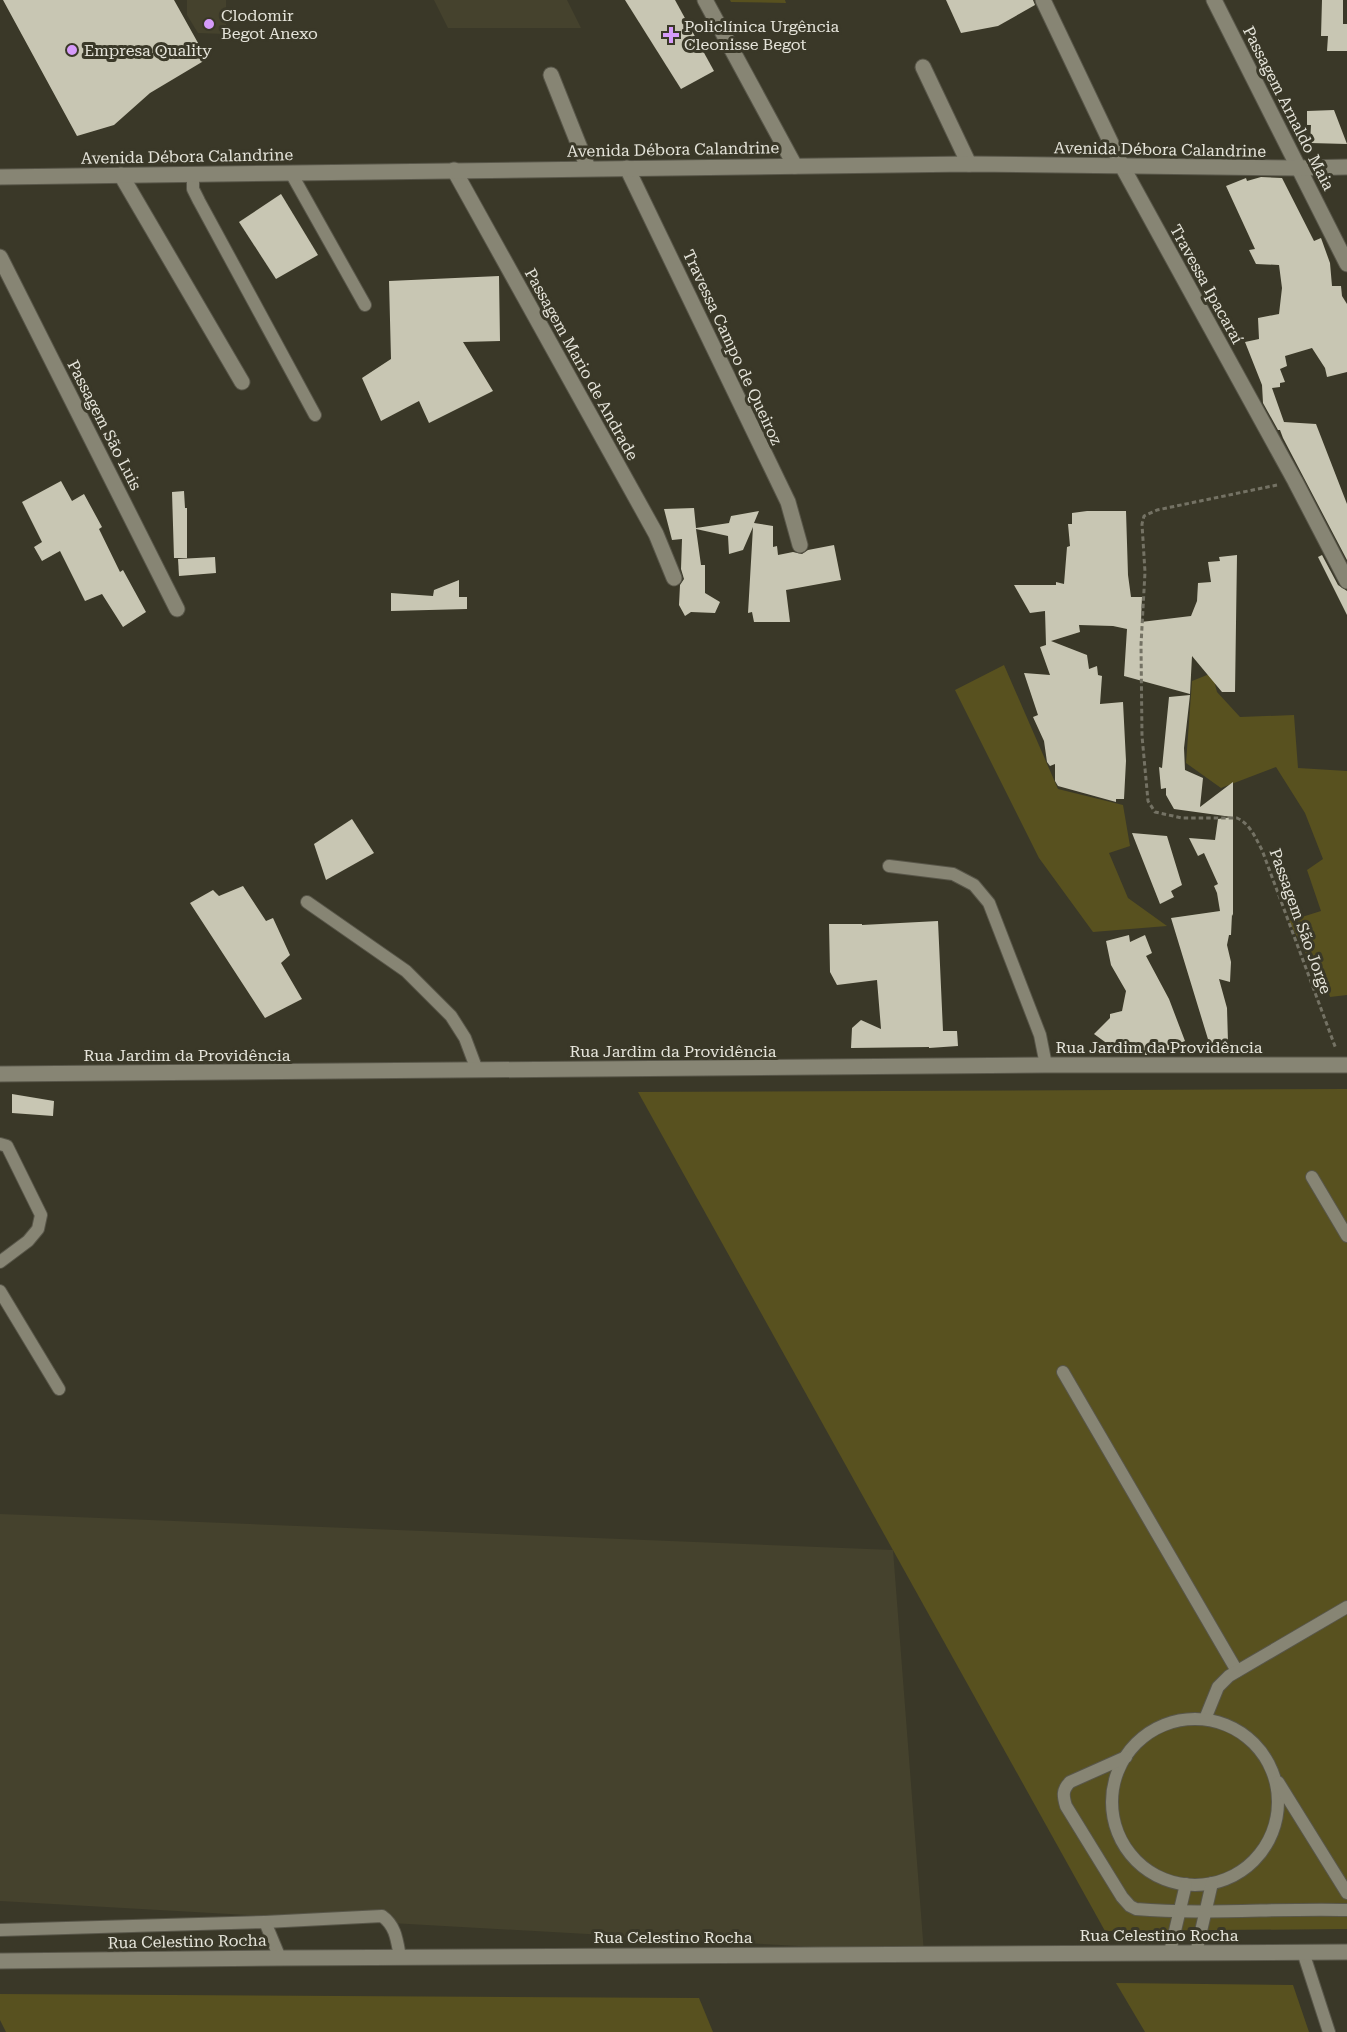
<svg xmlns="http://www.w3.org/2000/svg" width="1347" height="2032" font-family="'Roboto Serif',serif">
<rect width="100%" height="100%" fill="#3a3828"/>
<g fill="#45422d">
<polygon points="187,0 226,0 226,34 198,33 187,15"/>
<polygon points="434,0 567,0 581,28 448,28"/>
<polygon points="0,1514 893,1550 924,1953 0,1901"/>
</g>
<g fill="#58511f">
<polygon points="730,0 785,0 786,3 731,2"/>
<polygon points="1004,665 1058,789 1123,805 1130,846 1109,853 1128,898 1167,926 1093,932 1039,858 955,690"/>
<polygon points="1212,673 1217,692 1240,717 1294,715 1298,768 1347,771 1347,995 1330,997 1317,957 1307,956 1289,921 1321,911 1307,870 1323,859 1305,813 1276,767 1221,788 1186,763 1192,681"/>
<polygon points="1347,1089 1347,1929 1105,1931 638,1092"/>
<polygon points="1116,1983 1293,1985 1309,2032 1145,2032"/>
<polygon points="0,1994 699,1998 713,2032 6,2032 0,2020"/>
</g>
<g fill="#c8c6b3">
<polygon points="3,0 174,0 207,59 150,93 114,125 77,136"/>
<polygon points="625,0 675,0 714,71 681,89"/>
<polygon points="946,0 1033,0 1035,5 998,26 961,33"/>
<polygon points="1322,0 1343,0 1343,24 1347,24 1347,51 1327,51 1328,36 1321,36"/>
<polygon points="1334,110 1347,144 1310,143 1311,125 1307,125 1307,111"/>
<polygon points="1261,177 1282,178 1314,241 1321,238 1330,263 1332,286 1341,286 1342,296 1347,304 1347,372 1327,377 1325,368 1312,348 1285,356 1287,366 1280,369 1285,382 1280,383 1280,387 1272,388 1284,422 1316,424 1347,504 1347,560 1283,438 1280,430 1278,430 1263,403 1262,385 1245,342 1259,339 1258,318 1279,314 1282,288 1279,265 1256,264 1249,250 1255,249 1226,186 1246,178 1247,181"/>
<polygon points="281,194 318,255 276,279 239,222"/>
<polygon points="499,276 500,341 463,342 493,391 429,423 419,401 381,421 362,378 391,359 389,281"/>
<polygon points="61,481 72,501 84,494 102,527 99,529 120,572 123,570 146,612 123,627 102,594 85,601 60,551 42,561 34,547 42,542 22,502"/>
<polygon points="184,491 185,508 187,508 187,558 174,558 172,492"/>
<polygon points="694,508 696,528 729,523 731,516 759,511 754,523 773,526 773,547 777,546 778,555 793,552 802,554 808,550 834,545 841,580 786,590 790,622 754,622 752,612 748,613 753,527 743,550 729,554 728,536 696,529 701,565 705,565 705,593 720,602 715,613 691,612 685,616 679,605 680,585 684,579 681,569 682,539 672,540 664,509"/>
<polygon points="1087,511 1126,511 1128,575 1131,597 1142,597 1141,622 1191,616 1197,601 1198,583 1211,582 1208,562 1220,561 1219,557 1237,555 1235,692 1222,692 1192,656 1190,694 1124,676 1127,629 1113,626 1079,625 1080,632 1051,641 1087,655 1089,669 1097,666 1098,675 1102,676 1100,704 1123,702 1126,761 1124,799 1116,799 1116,802 1058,786 1055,781 1055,764 1050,766 1047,762 1044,741 1033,717 1038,715 1024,673 1050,675 1040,647 1046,645 1045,611 1030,613 1014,585 1056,585 1056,582 1064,584 1067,547 1070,546 1068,524 1072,524 1072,513"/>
<polygon points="1322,555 1338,585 1347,591 1347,615 1318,557"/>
<polygon points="215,557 216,573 179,576 178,559"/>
<polygon points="459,580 459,597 467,597 467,609 391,611 391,593 433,596 434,590"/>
<polygon points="1190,695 1184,748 1185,770 1203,778 1200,807 1233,782 1233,916 1232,914 1231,935 1229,935 1227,945 1231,962 1230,982 1219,979 1227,1008 1228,1042 1211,1049 1171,918 1220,911 1217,893 1214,886 1218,884 1204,853 1198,856 1189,838 1215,840 1218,819 1232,817 1174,809 1166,795 1166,788 1161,789 1159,767 1162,768 1169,697"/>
<polygon points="352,819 374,853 326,880 314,844"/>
<polygon points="1132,833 1167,836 1182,885 1171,891 1174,897 1160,904"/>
<polygon points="243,886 266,921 273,918 290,955 281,963 302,999 265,1018 190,903 213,890 219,896"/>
<polygon points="938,921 943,1031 957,1031 958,1046 929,1048 929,1047 851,1048 852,1028 861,1020 881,1029 877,980 837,985 830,972 829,924 862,924 862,925"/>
<polygon points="1129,935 1130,942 1145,935 1152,953 1146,956 1169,999 1185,1041 1180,1043 1181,1050 1148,1051 1147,1055 1129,1055 1128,1047 1112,1047 1094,1034 1110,1018 1110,1014 1122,1011 1126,991 1111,965 1106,941"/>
<polygon points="12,1094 54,1101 53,1116 12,1113"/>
</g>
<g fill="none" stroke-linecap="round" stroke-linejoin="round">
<g stroke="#585649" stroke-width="14">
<g id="lane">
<polyline points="291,173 365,305"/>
<polyline points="193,174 193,189 199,201 315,415"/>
<polyline points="889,866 953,874 974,885 989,903 1040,1035 1046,1065"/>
<polyline points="307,902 406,971 451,1016 465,1038 477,1070"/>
<polyline points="0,1144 7,1146 41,1215 38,1229 28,1241 0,1262"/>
<polyline points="1312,1177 1347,1236"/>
<polyline points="0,1291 59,1389"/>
<polyline points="1063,1372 1237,1671"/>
<polyline points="1205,1719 1218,1687 1229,1676 1347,1607"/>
<circle cx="1195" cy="1802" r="83"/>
<path d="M1126 1757 1070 1782C1062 1790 1063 1796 1066 1806L1122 1897 1130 1906 1136 1909C1206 1915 1276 1908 1347 1910"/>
<polyline points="1278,1782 1347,1893"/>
<path d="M265 1922 382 1916C396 1926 397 1941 400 1957"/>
<polyline points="0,1930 265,1922 280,1958"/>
<polyline points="1170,1952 1186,1884"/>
<polyline points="1303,1952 1329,2032"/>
<polyline points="1196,1953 1212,1883"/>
</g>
</g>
<g stroke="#585649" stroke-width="17">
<g id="street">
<polyline points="705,0 795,166"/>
<polyline points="1043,0 1122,166 1295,481 1347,581"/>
<polyline points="1214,0 1347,264"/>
<polyline points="923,67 969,164"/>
<polyline points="551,75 588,168"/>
<polyline points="627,168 788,502 800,545"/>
<polyline points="454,170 656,534 674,578"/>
<polyline points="121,175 242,382"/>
<polyline points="0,177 969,164 1299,168 1347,167"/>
<polyline points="0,257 177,609"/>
<polyline points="0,1074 1046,1065 1347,1065"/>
<polyline points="0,1961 280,1958 1347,1952"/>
</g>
</g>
<path stroke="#747264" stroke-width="3" stroke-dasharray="4.5 3" stroke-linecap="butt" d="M1277 485 1157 510 1144 516 1142 524 1145 572 1141 645 1142 736 1148 801 1155 812 1182 818H1237C1250 824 1255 837 1262 850L1336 1049"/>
<use href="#lane" stroke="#878574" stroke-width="12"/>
<use href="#street" stroke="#878574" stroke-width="15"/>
</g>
<g fill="#d69bfa" stroke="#3a3828" stroke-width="2">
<circle cx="209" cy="24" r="6"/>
<path d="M668 26h6v6h6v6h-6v6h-6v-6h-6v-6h6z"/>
<circle cx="72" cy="50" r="6"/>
</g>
<g text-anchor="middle" stroke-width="6" stroke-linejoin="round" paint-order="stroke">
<g font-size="16" fill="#e5e4da" stroke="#3a3828" text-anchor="start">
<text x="221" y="21">Clodomir<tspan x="221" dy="18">Begot Anexo</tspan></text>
<text x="684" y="32">Policlínica Urgência<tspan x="684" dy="18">Cleonisse Begot</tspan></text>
<text x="84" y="56">Empresa Quality</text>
</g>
<g font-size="16" fill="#e5e4da" stroke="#3a3828">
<text transform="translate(1289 108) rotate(63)" y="6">Passagem Arnaldo Maia</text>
<text transform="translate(673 149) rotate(-1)" y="6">Avenida Débora Calandrine</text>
<text transform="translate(1160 149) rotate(1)" y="6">Avenida Débora Calandrine</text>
<text transform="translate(187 156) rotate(-1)" y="6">Avenida Débora Calandrine</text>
<text transform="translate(1207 284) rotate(61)" y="6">Travessa Ipacaraí</text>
<text transform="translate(733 347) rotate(65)" y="6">Travessa Campo de Queiroz</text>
<text transform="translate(582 364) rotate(61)" y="6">Passagem Mario de Andrade</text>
<text transform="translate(105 425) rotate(63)" y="6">Passagem São Luis</text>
<text transform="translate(1301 921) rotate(70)" y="6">Passagem São Jorge</text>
<text x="1159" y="1053">Rua Jardim da Providência</text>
<text x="673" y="1057">Rua Jardim da Providência</text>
<text x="187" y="1061">Rua Jardim da Providência</text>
<text x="1159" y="1941">Rua Celestino Rocha</text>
<text x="673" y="1943">Rua Celestino Rocha</text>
<text transform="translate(187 1941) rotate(-1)" y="6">Rua Celestino Rocha</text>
</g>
</g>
</svg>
